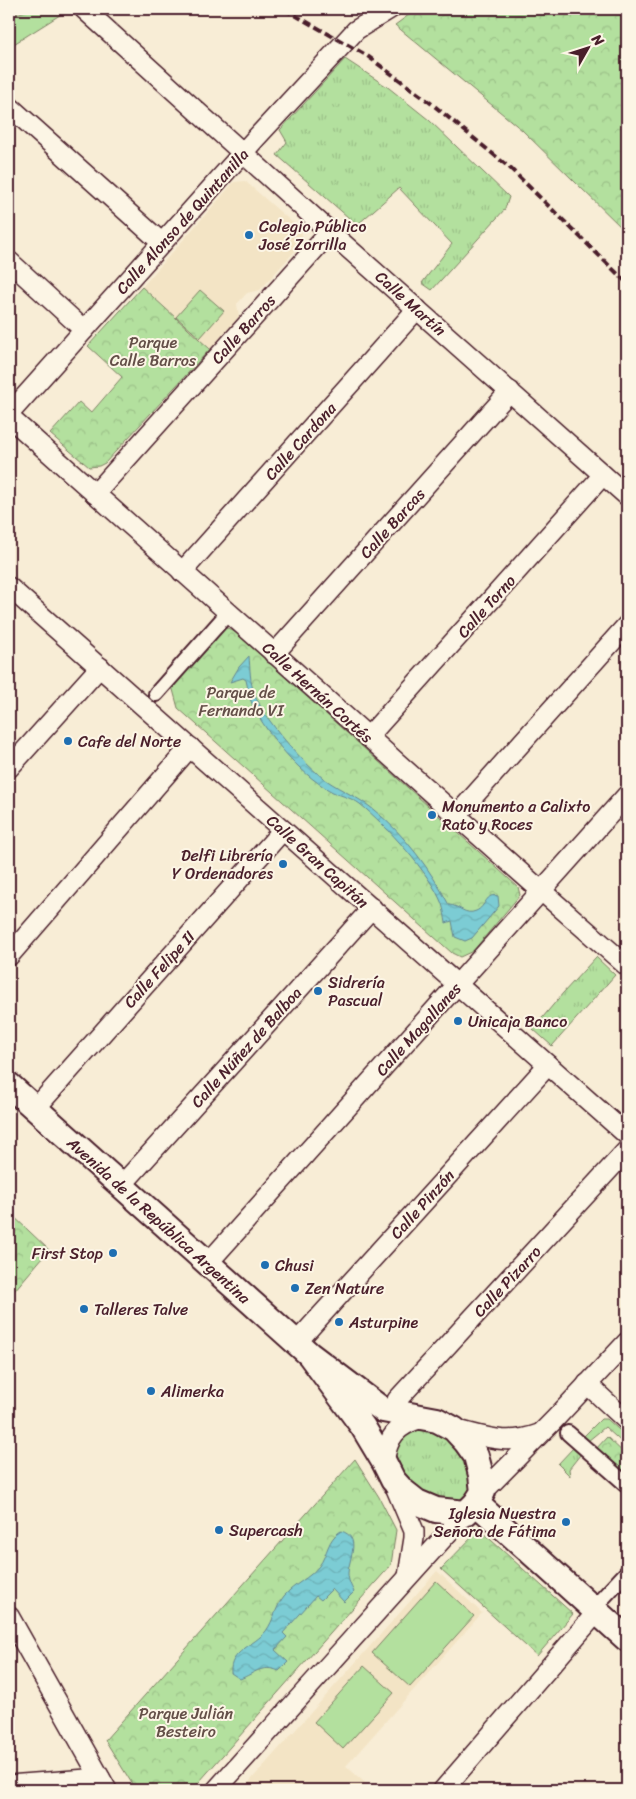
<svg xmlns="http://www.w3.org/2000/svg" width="636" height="1799" font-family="Sriracha,sans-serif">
<defs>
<pattern id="grass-tufts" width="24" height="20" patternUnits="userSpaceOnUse" patternTransform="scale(1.25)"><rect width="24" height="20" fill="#b3e09e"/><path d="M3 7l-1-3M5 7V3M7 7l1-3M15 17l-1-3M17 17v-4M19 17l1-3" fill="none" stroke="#9bc088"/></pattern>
<pattern id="park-crowns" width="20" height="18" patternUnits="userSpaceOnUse" patternTransform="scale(1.25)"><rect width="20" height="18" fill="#b3e09e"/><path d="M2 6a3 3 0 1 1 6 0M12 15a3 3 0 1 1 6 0" fill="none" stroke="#9bc088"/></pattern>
<pattern id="water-waves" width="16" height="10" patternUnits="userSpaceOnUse" patternTransform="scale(1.25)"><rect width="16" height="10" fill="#7bccd4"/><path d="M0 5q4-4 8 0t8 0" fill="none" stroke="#6cafb6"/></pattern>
</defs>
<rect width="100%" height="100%" fill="#f8edd6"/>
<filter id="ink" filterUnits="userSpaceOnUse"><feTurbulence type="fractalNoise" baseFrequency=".02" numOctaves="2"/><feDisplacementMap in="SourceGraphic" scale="10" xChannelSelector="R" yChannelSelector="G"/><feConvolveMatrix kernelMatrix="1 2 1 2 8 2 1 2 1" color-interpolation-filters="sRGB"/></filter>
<g filter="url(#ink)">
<g fill="#f3e4c5">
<polygon points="245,181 301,230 303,242 260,290 247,293 237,304 239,317 210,349 142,287 234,182"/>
<polygon points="437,1571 482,1613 346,1766 373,1790 242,1790"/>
</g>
<g fill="url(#grass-tufts)" stroke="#7e8064">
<polygon points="345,59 389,88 429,120 509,197 505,209 432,290 422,283 452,244 399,188 357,225 277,155 287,142 280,130"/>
<polygon points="596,957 615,975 552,1046 533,1029 563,993"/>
<polygon points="601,1419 607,1419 627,1437 627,1447 605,1427 588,1441 582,1438"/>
<path d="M412 1429C431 1429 439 1432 454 1443 457 1446 463 1450 465 1454 467 1458 469 1464 470 1468 473 1477 475 1485 469 1494 449 1525 376 1473 400 1438 402 1434 408 1431 412 1429Z"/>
<polygon points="574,1447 580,1455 569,1469 570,1476 558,1464"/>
</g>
<g fill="url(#park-crowns)" stroke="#7e8064">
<polygon points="417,9 627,9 627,233 522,130 395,25"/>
<polygon points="142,287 210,349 105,463 99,466 89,467 50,434 79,402 91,413 122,377 88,346"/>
<polygon points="200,290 224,311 200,338 176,317"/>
<polygon points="228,628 236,633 518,887 520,895 473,951 460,957 452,953 178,708 172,686 223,629"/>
<polygon points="9,1212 49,1250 9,1297"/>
<polygon points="607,1437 627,1456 627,1478 595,1450"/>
<polygon points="355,1459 379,1497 396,1530 391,1565 192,1790 136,1790 105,1740"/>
<polygon points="481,1531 573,1614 537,1656 441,1569 477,1532"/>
</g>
<g fill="#b3e09e" stroke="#7e8064">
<polygon points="33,9 57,9 63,13 9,47 9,16"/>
<polygon points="436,1581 474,1616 410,1687 372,1653"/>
<polygon points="364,1666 394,1693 343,1749 314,1722"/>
</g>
<g fill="url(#water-waves)" stroke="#678790">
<path d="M249 656C250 668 250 682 254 693 262 717 305 766 326 780 342 791 360 798 374 810 405 835 431 870 449 905 459 905 465 916 476 911 486 907 486 892 498 896L499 906 472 938 465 941 455 937 452 921 446 923C445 917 444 910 442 904 430 873 386 825 360 804 351 797 339 796 329 790 299 773 268 736 253 706 249 698 248 688 246 680L243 678 230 682 239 667Z"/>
<path d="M341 1531C362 1537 349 1558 348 1573 348 1580 351 1586 354 1592L344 1602 332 1589 321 1600 316 1596 283 1633 287 1637 275 1650 288 1662 279 1671C262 1664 255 1673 240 1679L231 1673C229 1651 254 1646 266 1631 274 1620 276 1606 284 1596 294 1584 310 1578 319 1566 328 1554 327 1539 341 1531Z"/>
</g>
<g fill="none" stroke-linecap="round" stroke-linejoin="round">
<g stroke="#4a1f2b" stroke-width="18">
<g id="pedestrian">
<polyline points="156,694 228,613"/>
<polyline points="568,1433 627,1485"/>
<polyline points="601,1600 627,1572"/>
</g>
</g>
<g stroke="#4a1f2b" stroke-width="22">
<g id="minor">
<polyline points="84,9 330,232 627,496"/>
<polyline points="9,106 162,243"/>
<polyline points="9,261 84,330"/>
<polyline points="9,414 256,138 356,30 390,9"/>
<polyline points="9,417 529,880 627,966"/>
<polyline points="95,494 330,232"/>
<polyline points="182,572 417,309"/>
<polyline points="9,587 627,1135"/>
<polyline points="274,654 510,391"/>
<polyline points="368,737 603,475"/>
<polyline points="9,768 100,667"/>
<polyline points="456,816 627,625"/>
<polyline points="9,956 190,747"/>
<polyline points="35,1109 283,830"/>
<polyline points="121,1186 372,908"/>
<polyline points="208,1263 627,795"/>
<polyline points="296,1343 548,1065"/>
<polyline points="587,1384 627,1421"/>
<polyline points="402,1414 397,1400 627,1150"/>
<path d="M454 1429C487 1437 506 1446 539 1434"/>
<path d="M384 1462C388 1436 396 1426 422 1418"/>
<polyline points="394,1484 414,1531 414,1538 408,1576"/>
<polyline points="483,1492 554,1420 627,1342"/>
<polyline points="9,1616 107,1790"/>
<polyline points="9,1785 100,1778"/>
<polyline points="216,1790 466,1513"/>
<polyline points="443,1790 597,1612"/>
</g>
</g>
<g stroke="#4a1f2b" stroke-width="28">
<g id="tertiary">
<polyline points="9,1085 309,1354 383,1410 437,1420 454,1429 466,1442 476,1456 481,1475 483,1492 476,1503 466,1513 436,1510 417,1502 403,1491 393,1480 384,1462 363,1427 309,1354"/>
<polyline points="476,1503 627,1639"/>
</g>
</g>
<use href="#pedestrian" stroke="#fcf5e5" stroke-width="14"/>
<use href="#minor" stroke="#fcf5e5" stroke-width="19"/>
<use href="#tertiary" stroke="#fcf5e5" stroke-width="24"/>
<polyline stroke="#4a1f2b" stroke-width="4" stroke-dasharray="8 4" stroke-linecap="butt" points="284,9 366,55 432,104 510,168 627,283"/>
</g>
</g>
<g fill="#1f6fb2" stroke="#fcf5e5" stroke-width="2">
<circle cx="249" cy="235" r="5"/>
<circle cx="68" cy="741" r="5"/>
<circle cx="432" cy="815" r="5"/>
<circle cx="283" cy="864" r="5"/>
<circle cx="318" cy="991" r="5"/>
<circle cx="458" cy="1021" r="5"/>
<circle cx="113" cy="1253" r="5"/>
<circle cx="265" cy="1265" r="5"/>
<circle cx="295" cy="1288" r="5"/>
<circle cx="84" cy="1309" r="5"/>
<circle cx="339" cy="1322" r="5"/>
<circle cx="151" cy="1391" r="5"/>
<circle cx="566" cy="1522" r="5"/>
<circle cx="219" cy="1530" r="5"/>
</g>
<g text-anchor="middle" stroke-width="4" stroke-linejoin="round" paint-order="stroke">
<g font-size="16" fill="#4a1f2b" stroke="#fcf5e5">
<text transform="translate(182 221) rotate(-48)" y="6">Calle Alonso de Quintanilla</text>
<text transform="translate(411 303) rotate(42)" y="6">Calle Martín</text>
<text transform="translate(243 329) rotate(-48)" y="6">Calle Barros</text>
<text transform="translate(300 441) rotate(-48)" y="6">Calle Cardona</text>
<text transform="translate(392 523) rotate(-48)" y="6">Calle Barcas</text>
<text transform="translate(486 606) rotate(-48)" y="6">Calle Torno</text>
<text transform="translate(318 692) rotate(42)" y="6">Calle Hernán Cortés</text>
<text transform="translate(318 861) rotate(42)" y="6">Calle Gran Capitán</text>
<text transform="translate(159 969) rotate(-48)" y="6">Calle Felipe II</text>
<text transform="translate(418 1029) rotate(-48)" y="6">Calle Magallanes</text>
<text transform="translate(246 1047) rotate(-48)" y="6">Calle Núñez de Balboa</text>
<text transform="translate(422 1204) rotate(-48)" y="6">Calle Pinzón</text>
<text transform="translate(159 1220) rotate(42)" y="6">Avenida de la República Argentina</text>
<text transform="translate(507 1281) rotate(-47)" y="6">Calle Pizarro</text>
</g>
<g font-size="16" fill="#4a1f2b" stroke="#fcf5e5" text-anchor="start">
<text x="259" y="232">Colegio Público<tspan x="259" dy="18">José Zorrilla</tspan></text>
<text x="78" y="747">Cafe del Norte</text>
<text x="442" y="812">Monumento a Calixto<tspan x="442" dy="18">Rato y Roces</tspan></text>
<text x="273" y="861" text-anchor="end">Delfi Librería<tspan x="273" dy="18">Y Ordenadores</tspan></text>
<text x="328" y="988">Sidrería<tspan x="328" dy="18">Pascual</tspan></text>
<text x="468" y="1027">Unicaja Banco</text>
<text x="103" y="1259" text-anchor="end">First Stop</text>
<text x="275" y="1271">Chusi</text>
<text x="305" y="1294">Zen Nature</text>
<text x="94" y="1315">Talleres Talve</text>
<text x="349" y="1328">Asturpine</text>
<text x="161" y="1397">Alimerka</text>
<text x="556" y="1519" text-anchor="end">Iglesia Nuestra<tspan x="556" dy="18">Señora de Fátima</tspan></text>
<text x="229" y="1536">Supercash</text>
</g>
<g font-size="16" fill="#644f48" stroke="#fcf5e5">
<text x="153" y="348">Parque<tspan x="153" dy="18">Calle Barros</tspan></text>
<text x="241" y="698">Parque de<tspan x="241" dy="18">Fernando VI</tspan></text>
<text x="186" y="1719">Parque Julián<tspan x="186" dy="18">Besteiro</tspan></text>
</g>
</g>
<rect width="636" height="1799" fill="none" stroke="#fcf5e5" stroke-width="30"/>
<rect x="15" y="15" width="606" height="1769" fill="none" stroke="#4a1f2b" stroke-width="2" filter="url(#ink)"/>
<g transform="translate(588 48) rotate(51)" stroke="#fcf5e5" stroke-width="4" paint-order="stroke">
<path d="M0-4L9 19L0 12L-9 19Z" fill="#4a1f2b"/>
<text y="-8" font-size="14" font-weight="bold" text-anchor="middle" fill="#4a1f2b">N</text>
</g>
</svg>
